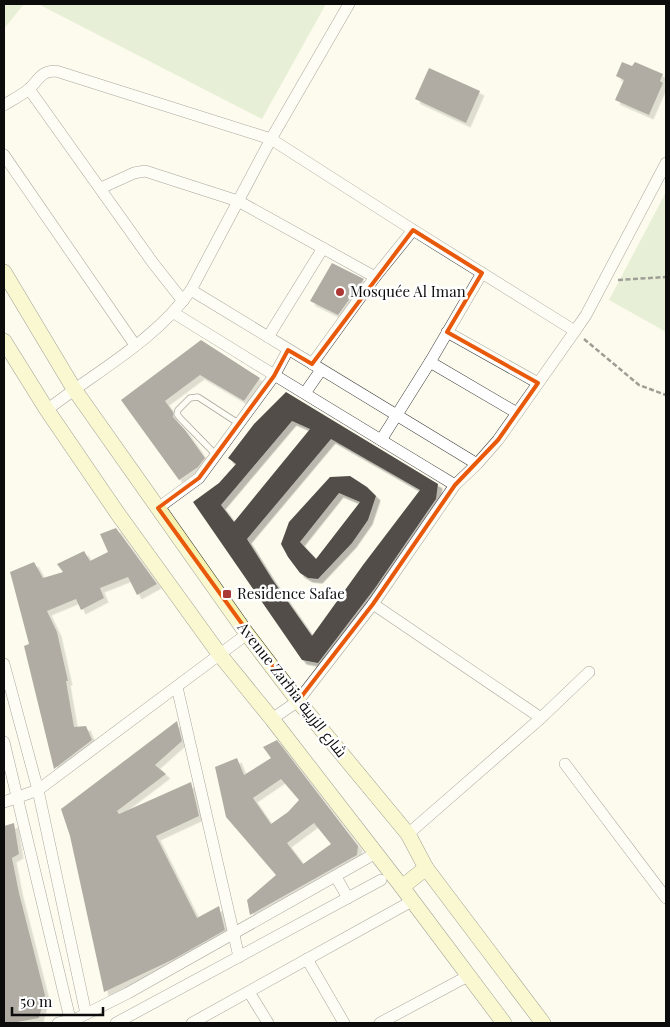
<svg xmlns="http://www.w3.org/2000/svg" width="670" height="1027" font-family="'Playfair Display',Cairo,serif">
<defs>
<filter id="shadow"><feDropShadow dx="4.5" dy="4.5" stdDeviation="0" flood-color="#0004"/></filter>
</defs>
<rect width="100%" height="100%" fill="#fdfbed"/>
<g fill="#cde3bb">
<polygon points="4,4 24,4 4,29"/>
<polygon points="38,4 326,4 262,119"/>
<polygon points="666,192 666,332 609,300"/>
</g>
<g fill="#534e4a" fill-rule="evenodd" filter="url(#shadow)">
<polygon points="622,62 632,66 635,62 663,74 660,81 663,83 649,115 615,100 624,80 616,76"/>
<polygon points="429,68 480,91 466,123 415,99"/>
<polygon points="332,263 364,279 338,315 310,301"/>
<polygon points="201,340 260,378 244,401 200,375 165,401 173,412 173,417 185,430 205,458 198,467 179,480 121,400"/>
<path d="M286 392 438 484 436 499 375 588 318 663 302 660 193 502 219 483 236 464 228 458 254 424ZM292 421 310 429 234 522 221 505ZM331 439 420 490 363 565 312 636 272 579 247 539Z"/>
<path d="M350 476 367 487 376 496 368 520 352 543 318 579 308 578 300 573 288 557 281 544 289 522 330 477ZM339 493 360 502 316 559 300 542Z"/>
<polygon points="116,528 157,584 137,595 128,577 100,588 104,598 81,610 76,599 47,611 57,632 68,681 66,681 74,727 86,726 92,740 54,769 24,646 29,644 10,572 34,562 43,578 63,572 57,564 84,551 90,561 108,552 100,534"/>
<polygon points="177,721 182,741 155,765 166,774 117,811 119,814 191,782 199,816 156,836 197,918 219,906 225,930 174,959 104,992 70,836 61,809"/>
<path d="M277 740 358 846 357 855 250 915 247 900 276 875 226 817 215 767 237 758 244 775 271 758 263 747ZM281 779 299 800 288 812 271 824 253 798ZM314 823 331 844 303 864 287 843Z"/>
<polygon points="14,823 19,854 12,858 19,893 45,995 39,1018 12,1023 4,1023 4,826"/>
</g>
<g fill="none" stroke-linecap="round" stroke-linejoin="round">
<g stroke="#3f3f3f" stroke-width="7">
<polyline id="lane" points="216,455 180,418 177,414 178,410 190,398 198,397 238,423"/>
</g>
<g stroke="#3f3f3f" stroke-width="12">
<g id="street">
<polyline points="29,89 153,263 183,301"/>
<path d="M4 105C12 100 22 95 29 89 39 80 40 71 56 71L271 139 413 230 575 331"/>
<polyline points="4,155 135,345"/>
<polyline points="101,188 134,173 145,171 238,201 375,277"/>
<polyline points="191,290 477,464"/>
<path d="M174 313C267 371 361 428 455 485"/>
<polyline points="447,332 538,383"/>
<polyline points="268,337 323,248"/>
<polyline points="430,362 517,413"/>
<polyline points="312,364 375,277 413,230"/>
<polyline points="305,393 321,370"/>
<path d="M47 410C95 372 155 341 191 290L271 139 349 4"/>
<polyline points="381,440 430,362 482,273"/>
<polyline points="158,508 199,478 274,376 288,350"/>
<polyline points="373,604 541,718"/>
<polyline points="4,664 38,790 86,1014"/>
<polyline points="177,687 239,957"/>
<polyline points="272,719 298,701 373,604 455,485 477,464 498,440 575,331 586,315 666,163"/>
<polyline points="4,742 71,1023"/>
<polyline points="565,764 666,898"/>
<polyline points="4,802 38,790 247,634"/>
<polyline points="408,834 541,718 589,672"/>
<polyline points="336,877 348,898"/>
<polyline points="307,959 344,1023"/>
<polyline points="249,992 268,1023"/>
<polyline points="58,1023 78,1018 128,993 376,853"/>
<polyline points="116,1023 381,880"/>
<polyline points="192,1023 412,901"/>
<polyline points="380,1023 468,976"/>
</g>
</g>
<g stroke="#2e2e2e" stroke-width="16">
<g id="secondary">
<polyline points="4,272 74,389 247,634 298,701 408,834 426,868 543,1023"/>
<polyline points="4,341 47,410 118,514 220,655 272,719 402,887 504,1023"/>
<polyline points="402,887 426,868"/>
</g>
</g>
<g stroke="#2e2e2e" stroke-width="2.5" stroke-dasharray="5 2.5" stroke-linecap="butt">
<polyline points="618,280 666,277"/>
<polyline points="584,339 639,385 666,395"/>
</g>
<use href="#lane" stroke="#fff" stroke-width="5.5"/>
<use href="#street" stroke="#fff" stroke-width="11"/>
<use href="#secondary" stroke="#f5f3af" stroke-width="15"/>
</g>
<path d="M0 0H670V1027H0ZM413 230 482 273 447 332 538 383 498 440 455 485 373 604 298 701 158 508 199 478 274 376 288 350 312 364Z" fill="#fdfbed" fill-opacity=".55" fill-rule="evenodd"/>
<path fill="none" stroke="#e8590c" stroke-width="4" stroke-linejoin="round" d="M413 230 482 273 447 332 538 383 498 440 455 485 373 604 298 701 158 508 199 478 274 376 288 350 312 364Z"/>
<g fill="#ab3835" stroke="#fff" stroke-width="2">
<circle cx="340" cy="292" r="5"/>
<rect x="222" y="589" width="10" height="10" rx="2.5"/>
</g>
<g text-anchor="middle" stroke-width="5" stroke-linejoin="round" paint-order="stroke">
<g font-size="15" fill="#0c0c0c" stroke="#fff" text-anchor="start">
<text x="350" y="297">Mosquée Al Iman</text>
<text x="237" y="599">Residence Safae</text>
</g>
<g font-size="15" fill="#0c0c0c" stroke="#fff">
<text transform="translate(292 690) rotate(52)" y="5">Avenue Zarbia شارع الزربية</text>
</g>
</g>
<rect width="670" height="1027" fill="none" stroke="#0c0c0c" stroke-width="10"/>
<path d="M12 1007v8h91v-8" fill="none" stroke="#0c0c0c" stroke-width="2.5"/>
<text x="20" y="1007" font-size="15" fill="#0c0c0c" stroke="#ffffff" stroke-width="4" paint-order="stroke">50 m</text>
</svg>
